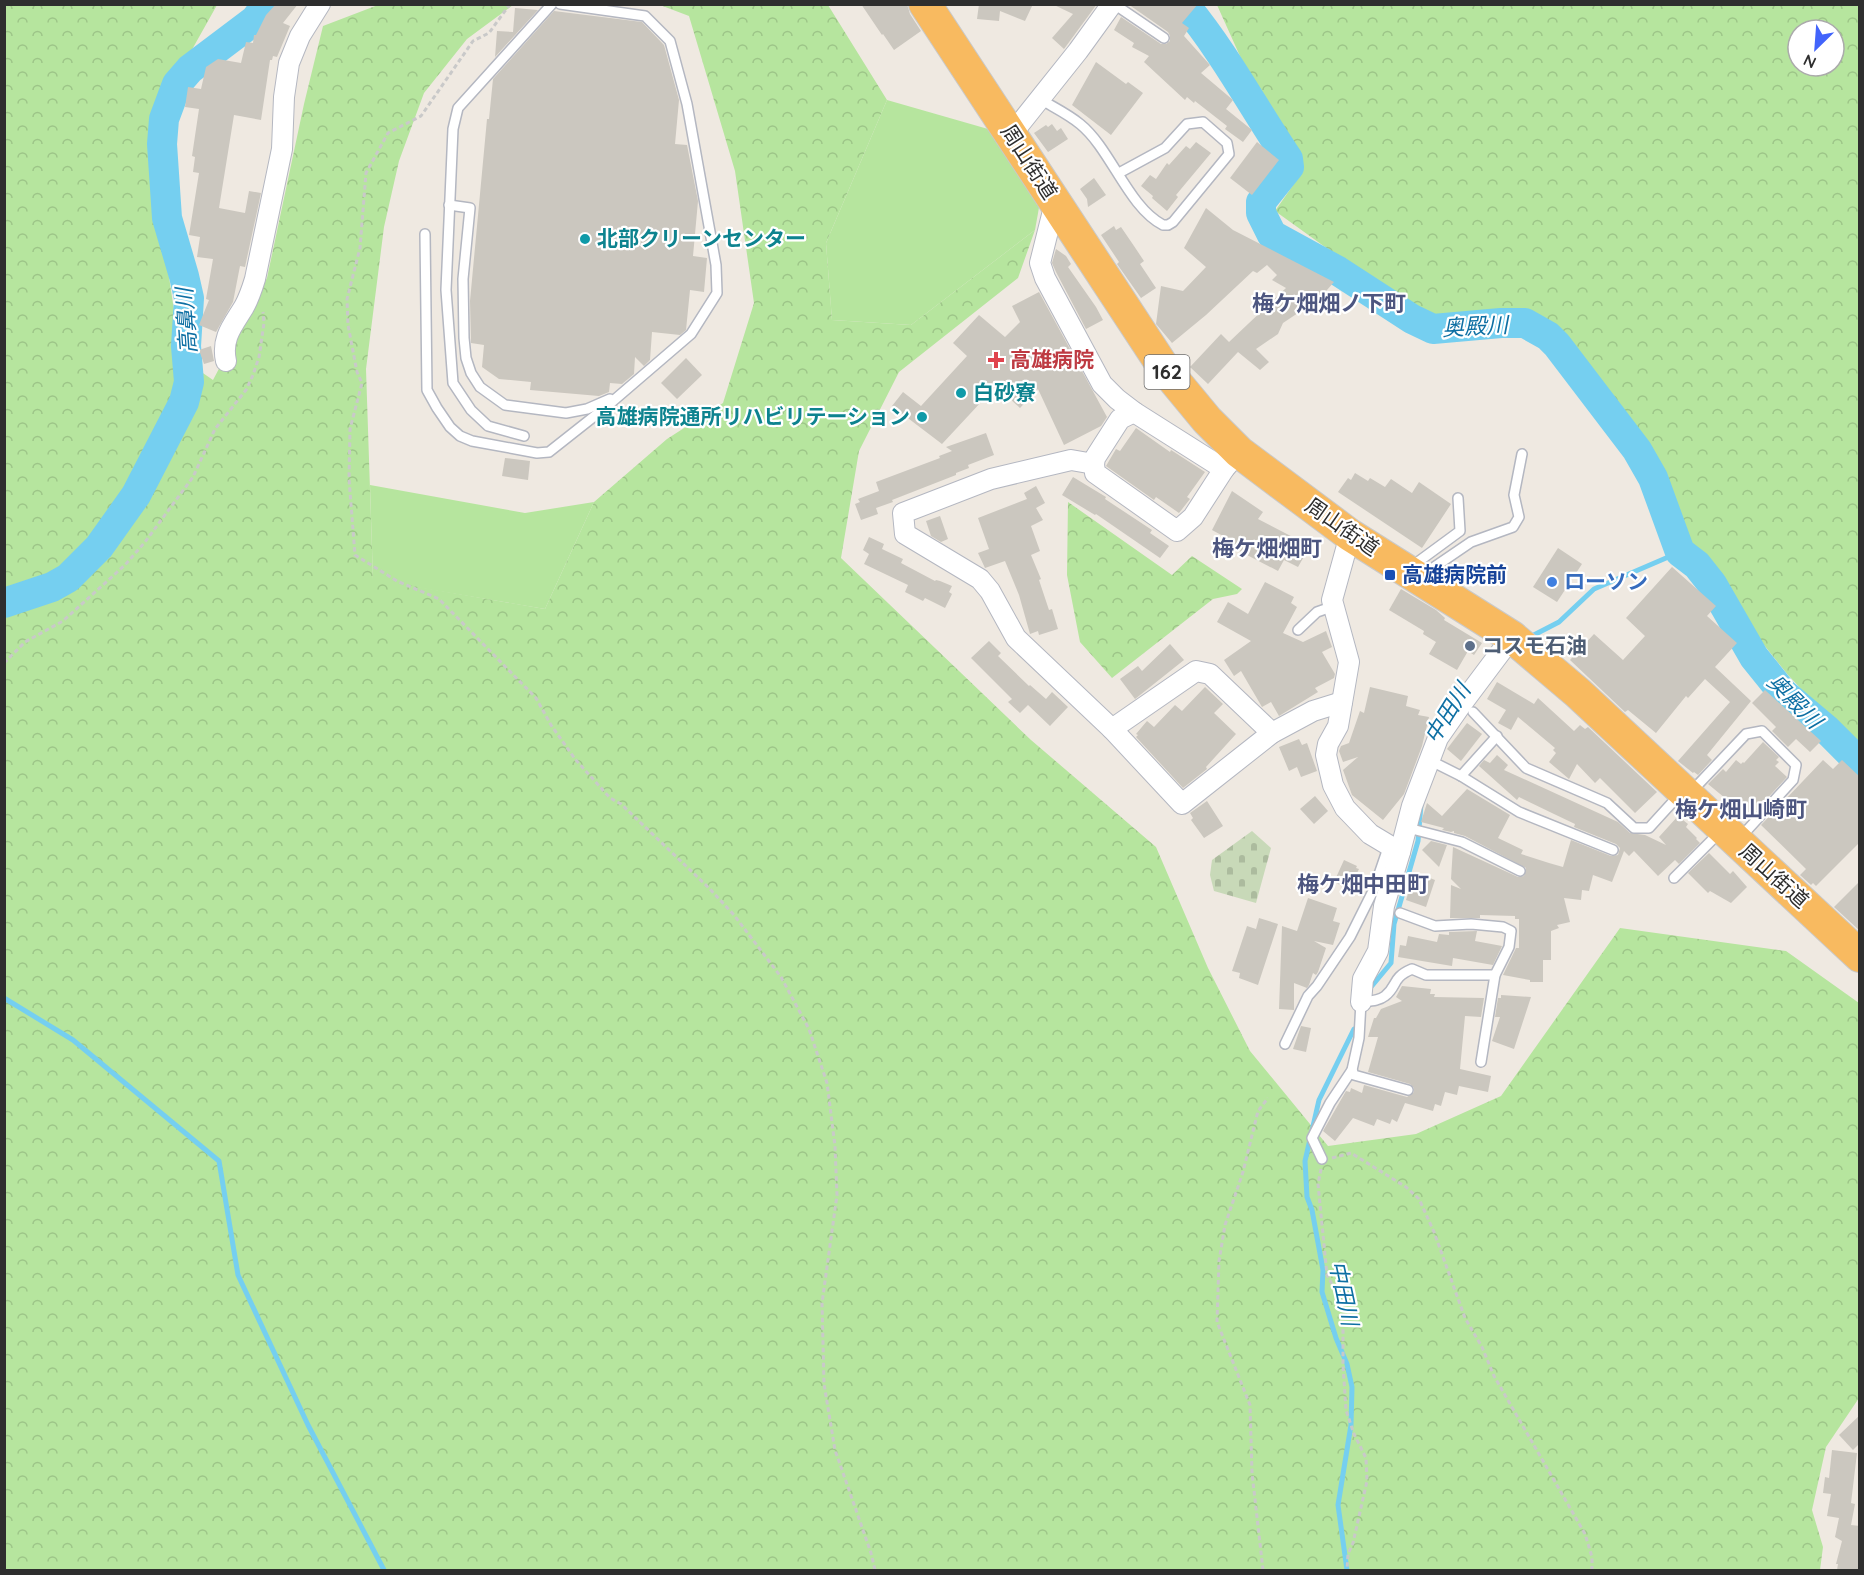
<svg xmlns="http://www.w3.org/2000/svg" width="1864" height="1575" font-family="Quicksand,'Noto Sans JP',sans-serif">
<defs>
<pattern id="forest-crowns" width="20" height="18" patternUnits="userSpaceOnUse" patternTransform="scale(1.5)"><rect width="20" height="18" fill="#b6e59e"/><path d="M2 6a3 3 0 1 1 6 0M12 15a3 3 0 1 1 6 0" fill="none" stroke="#9dc588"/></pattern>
<pattern id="cemetery-stones" width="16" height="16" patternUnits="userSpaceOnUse" patternTransform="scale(1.5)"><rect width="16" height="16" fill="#c8d9b8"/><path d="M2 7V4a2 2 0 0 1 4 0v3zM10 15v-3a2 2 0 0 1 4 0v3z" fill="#acbb9e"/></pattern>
</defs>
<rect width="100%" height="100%" fill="#efe9e1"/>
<g fill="#b6e59e">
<polygon points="887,100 995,131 1040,202 1035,230 911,325 832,320 826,243"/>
<polygon points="370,485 525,513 594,502 545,609 373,580"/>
</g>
<g fill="url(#forest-crowns)" fill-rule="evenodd">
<polygon points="5,5 217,5 157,112 163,236 181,358 213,380 267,278 304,104 323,26 378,5 513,5 467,39 424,93 399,161 384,227 366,369 373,579 545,609 594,502 667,439 723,403 754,303 735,171 689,16 660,5 828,5 887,100 826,243 832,320 911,325 1035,230 1018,278 899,372 859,451 841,558 1031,740 1156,847 1208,968 1250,1051 1328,1146 1416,1134 1501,1096 1620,928 1786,951 1859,1003 1859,1398 1826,1447 1812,1510 1823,1547 1820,1570 5,1570"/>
<path d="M1217 5H1859V750L1788 675 1701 566 1672 516 1592 393 1562 340 1529 327 1455 328 1414 311 1275 211 1303 171 1253 85ZM1798 30H1834V66H1798Z"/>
<polygon points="1068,502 1172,575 1192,556 1242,589 1237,594 1213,599 1112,678 1080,642 1067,575"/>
</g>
<polygon fill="url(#cemetery-stones)" points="1252,831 1271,848 1256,903 1214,891 1210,875 1212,860"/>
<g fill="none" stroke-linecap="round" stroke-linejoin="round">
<g stroke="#75cff0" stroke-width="5">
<polyline points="1528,638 1559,622 1594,589 1680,552"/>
<polyline points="1371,987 1391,963 1394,924 1418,841 1421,804"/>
<polyline points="4,998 73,1040 219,1161 238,1275 308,1425 384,1570"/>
<polyline points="1347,1570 1338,1505 1351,1425 1352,1387 1347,1364 1336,1338 1322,1292 1323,1270 1312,1210 1307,1197 1305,1161 1319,1100 1354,1029"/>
</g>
<g stroke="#75cff0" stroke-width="30">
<path d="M1184 4C1224 52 1253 107 1288 159L1289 167 1261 202V213L1272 235 1338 271 1412 319 1433 329 1501 323H1525L1548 336 1557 345 1637 450 1653 478 1680 552 1697 565 1712 584 1754 657 1783 693 1827 730 1860 763"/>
<polyline points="4,603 52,587 68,578 99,547 136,495 184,402 189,382 186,346 189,298 184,276 167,218 162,144 164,119 177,84 190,69 255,20 267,4"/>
</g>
</g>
<g fill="#cbc7bf">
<polygon points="276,4 298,4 283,23 290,26 277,57 273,56 272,60 270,60 261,120 234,115 219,208 245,213 249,191 261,193 245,267 240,266 233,302 216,332 199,325 209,300 206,299 213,259 197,257 200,237 189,235 199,173 193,172 195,157 192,156 199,109 185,107 188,87 201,89 206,67 218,59 241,63 246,42 253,43 254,35 256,35 266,15"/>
<polygon points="861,4 907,4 910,14 921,31 894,50 883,34 882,35"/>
<polygon points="979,4 1033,4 1025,21 1000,11 999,21 977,19"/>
<polygon points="1052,4 1097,4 1064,49 1052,38 1073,14"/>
<polygon points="1128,4 1198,4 1182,23 1189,28 1184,36 1210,65 1201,73 1233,100 1226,109 1252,130 1243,142 1225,129 1227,126 1195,101 1194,103 1187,97 1185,100 1144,62 1149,56 1132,47 1134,43 1114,30 1121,17 1161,44 1166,44 1170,41 1170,36 1168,32"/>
<polygon points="515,8 538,10 495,57 497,31 513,32"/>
<polygon points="554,11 642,22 664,45 679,100 675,144 687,145 698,201 693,256 707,258 704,292 690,290 686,330 680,335 652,332 650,360 644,366 635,357 634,374 622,384 610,383 609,392 599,396 530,390 531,382 499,379 482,367 484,345 471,343 470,301 487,119 489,119 493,79"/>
<polygon points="1096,62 1126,84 1128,82 1143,93 1111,135 1072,105"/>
<polygon points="1052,124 1057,131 1061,128 1068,139 1048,152 1034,133 1046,125 1048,127"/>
<polygon points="1196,142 1211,153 1176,195 1178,197 1167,211 1152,198 1153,196 1141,186 1150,175 1156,179 1167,163 1169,165 1186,146 1190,149"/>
<polygon points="1257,142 1279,160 1252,195 1230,178"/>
<polygon points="1094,178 1106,195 1088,207 1087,199 1080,189"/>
<polygon points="1206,208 1233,230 1334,282 1313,306 1310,305 1283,323 1278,334 1256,349 1269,362 1260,370 1238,352 1208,384 1190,367 1221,334 1229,342 1286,288 1272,280 1277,275 1267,265 1257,273 1253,271 1206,315 1172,343 1156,324 1161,286 1183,291 1206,267 1184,248"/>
<polygon points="1114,226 1116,230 1121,227 1134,246 1144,261 1140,264 1156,288 1141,298 1117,264 1119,262 1101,235"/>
<polygon points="1056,249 1066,256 1071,264 1068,267 1096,307 1103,320 1086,329 1056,272 1052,263"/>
<polygon points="1039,292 1107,417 1101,426 1064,445 1038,389 1020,408 996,386 942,444 892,406 903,392 921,406 967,356 953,343 979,315 1005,337 1020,322 1012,306"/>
<polygon points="211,346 214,361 204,364 199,350"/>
<polygon points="686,358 702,375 677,399 661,383"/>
<polygon points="1136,428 1170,452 1171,450 1205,472 1187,497 1190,499 1179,513 1156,497 1154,500 1106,466 1116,449 1120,451"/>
<polygon points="986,433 994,455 968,465 969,468 956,473 956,475 892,500 893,502 876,508 878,514 861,520 855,504 860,502 858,499 879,491 876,482 940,458 939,456 952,451 946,447"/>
<polygon points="505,458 530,461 528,480 502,476"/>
<polygon points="1355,473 1368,481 1370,478 1385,487 1391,479 1412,493 1419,482 1451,504 1422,548 1338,492 1348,478 1351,480"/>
<polygon points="1073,477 1106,497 1105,499 1152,530 1150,533 1169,546 1160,558 1096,514 1095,515 1062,495"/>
<polygon points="1036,486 1045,503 1036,508 1043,520 1031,526 1040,551 1031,555 1041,579 1039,580 1049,610 1052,609 1058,629 1039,635 1038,631 1030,634 1019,595 1005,561 985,568 978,553 989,549 978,518 1027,499 1024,493"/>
<polygon points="1232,491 1263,512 1258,519 1310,546 1298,567 1284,560 1278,571 1222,542 1225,537 1212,530"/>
<polygon points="940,516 948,539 941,542 931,536 926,521"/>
<polygon points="869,537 884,544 882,549 903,559 901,563 935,581 936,580 940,581 952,586 949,592 952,594 945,608 925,598 923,601 905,592 908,585 864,564 869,554 863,550"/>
<polygon points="1558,548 1582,564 1557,602 1533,587"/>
<polygon points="1672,567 1716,606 1707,616 1737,643 1715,667 1751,701 1707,755 1712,760 1698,775 1694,772 1693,773 1678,761 1730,702 1705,679 1688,698 1686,696 1656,733 1628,710 1625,712 1570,660 1594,634 1623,660 1645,636 1626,618"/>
<polygon points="1265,582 1294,597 1291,603 1297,607 1283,633 1303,642 1326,631 1332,647 1322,652 1335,674 1334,678 1315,688 1318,692 1279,716 1271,702 1262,707 1241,671 1234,676 1224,660 1251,641 1217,622 1228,602 1248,614"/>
<polygon points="1401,589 1436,610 1445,618 1444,620 1482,643 1474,655 1468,651 1457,670 1429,654 1436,642 1423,634 1424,631 1389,610"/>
<polygon points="989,641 1001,653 998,656 1029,686 1030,685 1046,699 1052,692 1068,707 1050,726 1028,705 1020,713 1008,702 1012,699 971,658"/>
<polygon points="1170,644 1184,660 1135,699 1120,679 1138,666 1142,671"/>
<polygon points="1497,682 1534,704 1538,698 1574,731 1580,725 1585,729 1588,727 1657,792 1635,813 1600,778 1595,783 1577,764 1569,779 1549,762 1556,753 1553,750 1555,748 1518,717 1511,730 1498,723 1506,710 1487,699"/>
<polygon points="1205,687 1223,704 1214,713 1236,734 1206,767 1207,769 1183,788 1136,737 1138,735 1136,734 1147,721 1154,727 1175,705 1182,711"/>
<polygon points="1370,687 1408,696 1406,706 1420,710 1418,715 1429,717 1422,746 1404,794 1383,820 1352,795 1343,770 1358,757 1343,762 1339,751 1341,746 1349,743 1360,711 1364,713"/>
<polygon points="1765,690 1821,741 1810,752 1796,739 1788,747 1772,731 1776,727 1752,703"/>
<polygon points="1467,723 1482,734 1461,761 1447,749"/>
<polygon points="1299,739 1302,745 1307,743 1317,771 1301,777 1297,767 1289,771 1279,747"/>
<polygon points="1763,742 1779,757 1776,760 1779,762 1775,766 1787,777 1751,816 1746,811 1741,816 1729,805 1731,803 1708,784 1723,769 1726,772 1736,760 1741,764 1743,762 1744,763"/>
<polygon points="1497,755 1508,765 1504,770 1618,822 1630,833 1645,835 1666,845 1659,837 1678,816 1688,824 1686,827 1697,838 1696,839 1700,843 1679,864 1675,860 1658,876 1634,851 1629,856 1624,851 1612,882 1593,875 1589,891 1582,890 1581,900 1564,898 1570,922 1557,925 1559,928 1551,931 1551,960 1543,960 1543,982 1530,982 1530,980 1503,975 1516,948 1519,948 1519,919 1515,919 1515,916 1480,915 1480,918 1450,918 1451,885 1461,889 1451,879 1453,847 1518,877 1524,876 1526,868 1465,836 1454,833 1454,831 1451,832 1442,830 1444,828 1421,822 1427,803 1442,816 1467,789 1510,815 1498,838 1523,850 1521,854 1549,863 1563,867 1571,840 1611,856 1618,855 1620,848 1616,844 1574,827 1575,824 1554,814 1519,797 1517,800 1479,766 1484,760 1490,763"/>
<polygon points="1823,760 1833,769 1842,760 1860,777 1860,842 1816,886 1813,883 1811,885 1800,875 1806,869 1761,825"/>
<polygon points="1315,796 1328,811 1314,824 1300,809"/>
<polygon points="1207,801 1223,826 1204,838 1191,820 1193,818 1190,813"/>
<polygon points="1431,841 1447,845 1439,867 1422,850"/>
<polygon points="1709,853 1730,874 1733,871 1747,887 1731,903 1710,891 1708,893 1688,873"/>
<polygon points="1344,860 1357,866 1356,868 1359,869 1357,873 1359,875 1352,891 1334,882"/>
<polygon points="1415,872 1435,880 1426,907 1406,900"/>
<polygon points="1860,881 1860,931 1834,907"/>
<polygon points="1308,898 1337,908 1333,921 1340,923 1333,945 1314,941 1326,948 1318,972 1316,975 1313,973 1309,985 1307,988 1294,983 1294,1010 1279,1009 1282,926 1297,931"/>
<polygon points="1259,918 1278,924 1258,985 1239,978 1240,973 1232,971 1247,926 1256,929"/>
<polygon points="1477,931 1475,941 1502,946 1493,965 1453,958 1452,966 1398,957 1400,945 1406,946 1408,936 1437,942 1439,934 1449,935 1449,932"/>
<polygon points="1402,986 1431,989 1430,994 1435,994 1434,997 1484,998 1481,1017 1465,1016 1460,1069 1491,1076 1488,1092 1459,1086 1457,1095 1445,1092 1441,1106 1435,1104 1433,1111 1405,1103 1397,1122 1392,1119 1390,1124 1377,1119 1374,1126 1353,1118 1335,1141 1323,1131 1346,1091 1350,1092 1351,1088 1362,1093 1364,1085 1407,1097 1414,1092 1414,1088 1410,1084 1368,1072 1378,1037 1368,1037 1374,1018 1376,1018 1381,1009 1402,1001 1396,997"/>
<polygon points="1501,995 1531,997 1514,1049 1492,1041 1500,1017 1495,1017 1498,998 1501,998"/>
<polygon points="1301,1026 1311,1028 1306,1052 1293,1049"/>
<polygon points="1860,1415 1860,1443 1853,1450 1839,1435"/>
<polygon points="1832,1450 1857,1453 1851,1503 1855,1504 1851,1525 1860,1526 1860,1570 1837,1570 1838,1564 1836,1564 1842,1541 1835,1537 1839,1518 1827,1516 1831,1494 1823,1493 1825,1477 1829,1478"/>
</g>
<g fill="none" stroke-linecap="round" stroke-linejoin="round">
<g stroke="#b4b7c1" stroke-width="12">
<g id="service">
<polyline points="1114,4 1164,38"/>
<path d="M1040 99C1053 107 1068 114 1080 124 1111 149 1128 207 1163 225H1168L1173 222 1229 154 1227 143 1203 122 1187 124 1165 148 1119 173"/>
<polyline points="449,205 470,208 463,279 464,338 466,358 471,373 480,387 505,405 566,413 587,409 610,399"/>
<polyline points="425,234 427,390 437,408 450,427 460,436 472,441 537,453 549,452 606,407 691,334 717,293 716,265 687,104 670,41 645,16 560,4"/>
<polyline points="524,436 488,426 471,410 453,383 446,290 453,129 458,108 552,4"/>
<polyline points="1411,567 1460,531 1458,498"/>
<polyline points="1424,574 1471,542 1513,527 1519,517 1514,495 1522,454"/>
<polyline points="1298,630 1317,612 1334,606"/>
<polyline points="1473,712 1526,768 1607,803 1634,828 1649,828 1680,794"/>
<polyline points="1429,760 1461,776 1519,812 1613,850"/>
<polyline points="1461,776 1497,736"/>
<polyline points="1691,792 1746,734 1762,731 1796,765 1793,780 1740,838"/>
<polyline points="1408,828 1462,842 1520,871"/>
<polyline points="1674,878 1719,833"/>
<polyline points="1400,913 1435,926 1471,924 1503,927 1511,931 1509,947 1495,975 1481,1062"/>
<polyline points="1285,1044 1308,996 1317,986 1350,937 1374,889 1389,845"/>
<polyline points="1352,1070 1354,1075 1408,1090"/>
<path d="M1322 1159 1312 1138 1330 1103 1352 1070 1359 1038 1361 1002C1369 1001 1379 1001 1385 996 1398 986 1391 978 1412 969L1426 975H1495"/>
</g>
</g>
<g stroke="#b4b7c1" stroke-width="22">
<g id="minor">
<polyline points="1011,135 1078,51 1112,4"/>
<polyline points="1055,203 1040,263 1045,278 1102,384 1117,399 1134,412 1224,469 1239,452"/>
<path d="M226 361C221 338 233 325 244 307 249 298 252 289 255 279L282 149 284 97 289 63 300 36 320 4"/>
<polyline points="1134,412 1120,419 1095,458 1094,464 1071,460 991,479 903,513 905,534 980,579 990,591 1016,638 1112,729 1182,804 1272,733 1313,711 1342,702"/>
<polyline points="1094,464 1095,473 1177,531 1193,517 1224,469"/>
<polyline points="1350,535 1332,600 1349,662 1338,726 1328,744 1326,755 1333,785 1345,808 1370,834 1400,852 1384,906 1378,951 1363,979 1361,1002"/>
<polyline points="1112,729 1196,671 1210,674 1272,733"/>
<polyline points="1400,852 1412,806 1438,738 1461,705 1512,637"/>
</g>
</g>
<g stroke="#c9c9c9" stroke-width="34">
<polyline id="trunk" points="925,4 1164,368 1207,420 1239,452 1350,535 1512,637 1578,693 1860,956"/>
</g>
<g stroke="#c9c9c9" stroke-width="3" stroke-dasharray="4.5 3" stroke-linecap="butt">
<polyline points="510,4 489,33 473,41 421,116 388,133 366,173 360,248 347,299 348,325 357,372 362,383 350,429 349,479 355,555 397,581 439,599 536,698 551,725 575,759 610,798 621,804 709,888 734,915 781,977 809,1029 827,1083 835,1146 837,1195 822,1303 824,1384 835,1450 871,1553 875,1570"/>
<polyline points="4,663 25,642 63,621 125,565 145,542 193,477 215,429 246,390 253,375 259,357 264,323 263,312"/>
<polyline points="1332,1158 1351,1153 1406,1187 1419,1199 1434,1232 1465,1318 1482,1347 1494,1376 1585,1534 1592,1557 1592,1570"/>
<polyline points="1321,1169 1318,1184 1327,1275 1343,1304 1343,1365 1346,1410 1354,1434 1366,1458 1367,1481 1353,1543 1348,1554 1347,1570"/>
<polyline points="1263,1570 1252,1473 1250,1405 1217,1322 1219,1261 1225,1225 1243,1172 1258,1111 1268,1098"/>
</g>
<use href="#service" stroke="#fff" stroke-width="9"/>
<use href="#minor" stroke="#fff" stroke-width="20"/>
<use href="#trunk" stroke="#f8ba60" stroke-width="32"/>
</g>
<g fill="#0f9aa8" stroke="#fff" stroke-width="2">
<circle cx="585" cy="239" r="6"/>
<circle cx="961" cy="393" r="6"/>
<circle cx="922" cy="417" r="6"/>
</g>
<path fill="#e0444e" stroke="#fff" stroke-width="2" d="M993 351h6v6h6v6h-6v6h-6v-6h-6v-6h6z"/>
<rect fill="#1a4fb4" stroke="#fff" stroke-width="2" x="1384" y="569" width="12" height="12" rx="3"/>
<circle fill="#3f7fe0" stroke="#fff" stroke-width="2" cx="1552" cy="582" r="6"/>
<circle fill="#5c6f8a" stroke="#fff" stroke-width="2" cx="1470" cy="646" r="6"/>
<g text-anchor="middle" stroke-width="4.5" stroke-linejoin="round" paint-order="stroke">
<rect fill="#fff" stroke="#6d6d6d" stroke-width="1.5" x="1144.5" y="355" width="45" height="34" rx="4.5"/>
<g font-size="20" font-weight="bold" fill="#2e2e2e">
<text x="1167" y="379">162</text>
</g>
<g font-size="21" fill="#2e2e2e" stroke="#fff">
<text transform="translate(1029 162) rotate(57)" y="7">周山街道</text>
<text transform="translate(1342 527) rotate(35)" y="7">周山街道</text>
<text transform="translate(1774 876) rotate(42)" y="7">周山街道</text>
</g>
<g font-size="21" font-weight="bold" fill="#0d838f" stroke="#fff" text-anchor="start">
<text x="597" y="246">北部クリーンセンター</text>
<text x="973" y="400">白砂寮</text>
<text x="910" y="424" text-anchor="end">高雄病院通所リハビリテーション</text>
</g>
<g font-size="21" font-weight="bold" fill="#be3a42" stroke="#fff" text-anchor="start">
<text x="1010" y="367">高雄病院</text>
</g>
<g font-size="21" font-weight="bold" fill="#164399" stroke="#fff" text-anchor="start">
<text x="1402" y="582">高雄病院前</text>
</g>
<g font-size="21" font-weight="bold" fill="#366cbe" stroke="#fff" text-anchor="start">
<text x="1564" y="589">ローソン</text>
</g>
<g font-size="21" font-weight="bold" fill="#4e5e75" stroke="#fff" text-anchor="start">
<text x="1482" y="653">コスモ石油</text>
</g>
<g font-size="22" font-weight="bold" fill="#4d5680" stroke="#fff">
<text x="1329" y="311">梅ケ畑畑ノ下町</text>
<text x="1267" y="556">梅ケ畑畑町</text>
<text x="1741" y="817">梅ケ畑山崎町</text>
<text x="1363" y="892">梅ケ畑中田町</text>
</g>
<g font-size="22" font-style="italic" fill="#0d6fa3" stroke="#fff">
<text transform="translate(186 321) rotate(-94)" y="8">高鼻川</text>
<text transform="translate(1475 326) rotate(-3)" y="8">奥殿川</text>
<text transform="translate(1795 701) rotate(45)" y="8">奥殿川</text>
<text transform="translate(1447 713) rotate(-58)" y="8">中田川</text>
<text transform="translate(1344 1293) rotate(78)" y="8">中田川</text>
</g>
</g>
<rect width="1864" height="1575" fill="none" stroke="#2e2e2e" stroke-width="12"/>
<g transform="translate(1816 48) rotate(205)"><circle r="28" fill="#ffffff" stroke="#ababab" stroke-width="1.5"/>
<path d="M0-4.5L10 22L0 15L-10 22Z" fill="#4264fb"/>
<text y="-9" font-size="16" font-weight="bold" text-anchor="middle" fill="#2e2e2e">N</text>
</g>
</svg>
